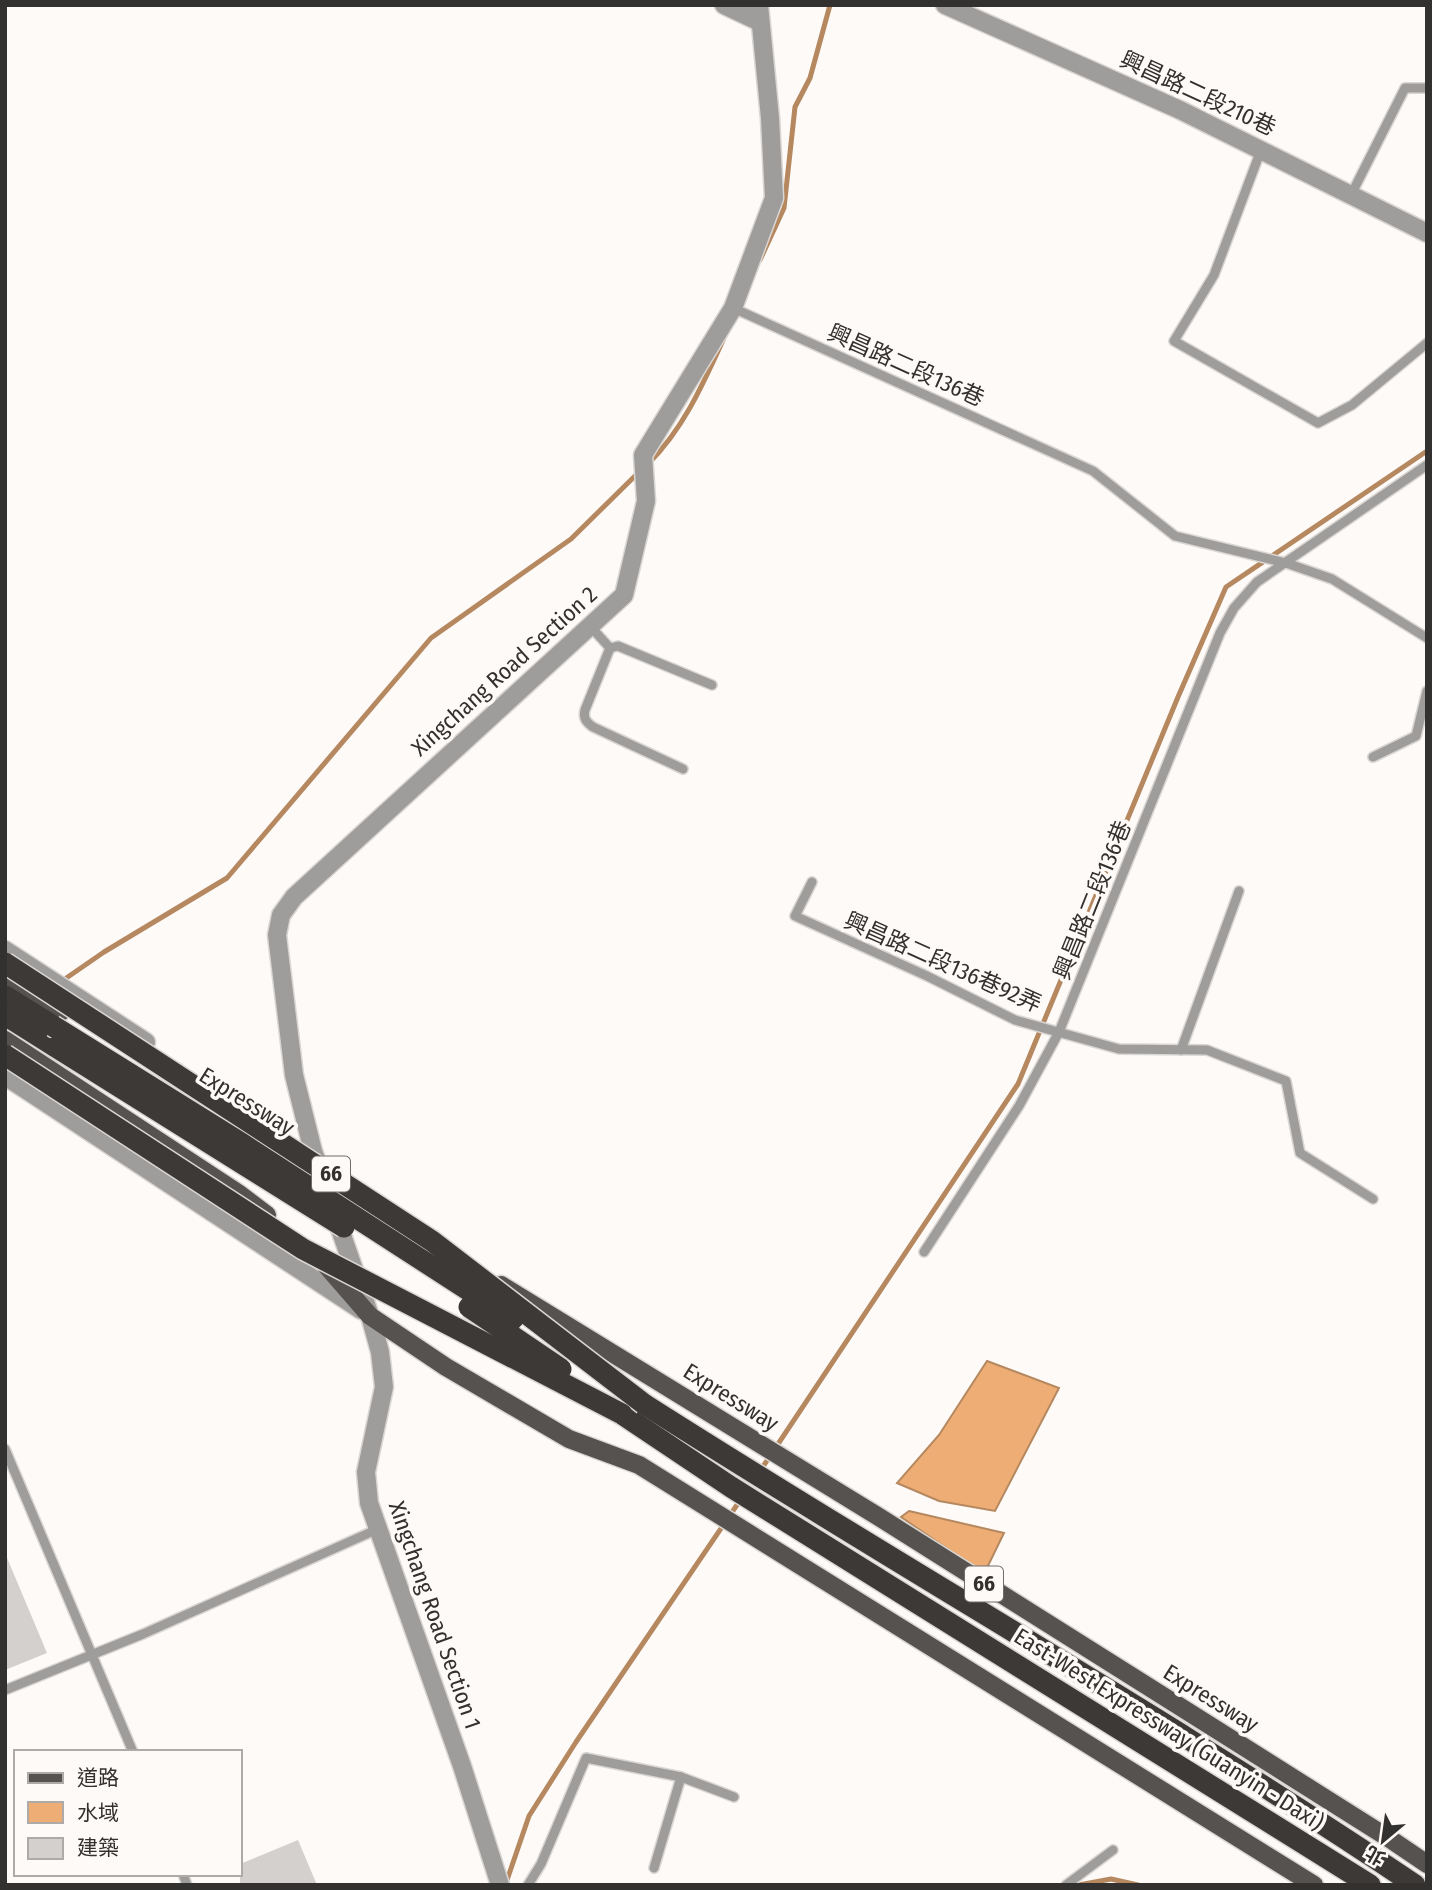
<svg xmlns="http://www.w3.org/2000/svg" width="1432" height="1890" font-family="'Fira Sans Condensed','Noto Sans TC',sans-serif">
<rect width="100%" height="100%" fill="#fefaf7"/>
<g fill="#edad75" stroke="#b58860" stroke-width="2">
<polygon points="987,1361 1059,1388 995,1511 939,1501 897,1483 939,1435"/>
<polygon points="909,1511 1004,1533 984,1574 901,1517"/>
</g>
<g fill="none" stroke-linecap="round" stroke-linejoin="round">
<g stroke="#b58860" stroke-width="5">
<polyline points="760,260 784,208 795,107 810,78 830,5"/>
<path d="M648 464C684 428 703 384 724 338"/>
<polyline points="62,981 104,952 227,878 431,638 571,539 638,473"/>
<polyline points="760,1471 1018,1084 1178,697 1226,587 1427,451"/>
<polyline points="506,1883 529,1816 576,1742 741,1499"/>
<polyline points="1079,1885 1111,1879 1138,1885"/>
</g>
</g>
<g fill="#d4d0cd">
<polygon points="5,1553 47,1653 5,1670"/>
<polygon points="298,1840 317,1885 240,1885 240,1864"/>
</g>
<g fill="none" stroke-linecap="round" stroke-linejoin="round">
<g stroke="#d9d6d3" stroke-width="12">
<g id="lane">
<polyline points="1261,150 1214,275 1174,341 1318,423 1352,405 1427,343"/>
<polyline points="1351,195 1405,88 1427,88"/>
<polyline points="733,308 1093,471 1175,536 1286,563 1332,579 1427,638"/>
<path d="M590 626 610 648 585 710C583 718 586 722 593 727L683 769"/>
<polyline points="610,648 618,646 712,685"/>
<polyline points="1373,757 1416,736 1427,691"/>
<polyline points="812,882 795,916 927,976 1015,1020 1119,1049 1207,1050 1286,1081 1300,1153 1373,1199"/>
<polyline points="1181,1050 1239,891"/>
<polyline points="924,1252 1019,1106 1059,1032 1220,633 1234,608 1257,582 1427,465"/>
<polyline points="5,1449 133,1752"/>
<polyline points="5,1690 143,1634 378,1529"/>
<polyline points="654,1868 681,1777"/>
<polyline points="183,1874 187,1885"/>
<polyline points="528,1885 541,1864 586,1758 681,1777 734,1797"/>
<polyline points="1066,1885 1113,1850"/>
</g>
</g>
<g stroke="#d9d6d3" stroke-width="21">
<g id="street">
<polyline points="724,5 760,22"/>
<polyline points="945,5 1180,110 1427,233"/>
<polyline points="5,950 146,1042"/>
<polyline points="5,1076 361,1310"/>
<polyline points="500,1885 462,1766 369,1503 366,1472 384,1387 380,1352 370,1316 313,1151 294,1075 277,935 281,915 294,897 624,595 646,501 643,455 733,308 774,198 770,118 759,5"/>
</g>
</g>
<g stroke="#d9d6d3" stroke-width="21">
<g id="primary">
<polyline points="5,976 61,1012"/>
<polyline points="5,1040 238,1193 267,1215"/>
<polyline points="323,1262 370,1316 446,1367 569,1439 639,1465 1314,1885"/>
<polyline points="501,1285 879,1517 1393,1841 1427,1864"/>
</g>
</g>
<g stroke="#d9d6d3" stroke-width="24">
<g id="highway">
<polyline points="5,996 53,1026"/>
<polyline points="5,1015 56,1047"/>
<path d="M644 1404C899 1567 1164 1716 1415 1885"/>
<polyline points="622,1414 731,1487 1370,1885"/>
</g>
</g>
<use href="#lane" stroke="#9f9d9c" stroke-width="9"/>
<use href="#street" stroke="#9f9d9c" stroke-width="18"/>
<use href="#primary" stroke="#555250" stroke-width="18"/>
<use href="#highway" stroke="#3c3936" stroke-width="21"/>
<g stroke="#d9d6d3" stroke-width="24" stroke-linecap="butt">
<g id="highway-bridge">
<polyline points="5,963 432,1241 644,1404"/>
<polyline points="53,1026 241,1143 513,1319"/>
<polyline points="56,1047 344,1227"/>
<polyline points="5,1055 303,1249 622,1414"/>
<polyline points="469,1307 561,1369"/>
</g>
</g>
<use href="#highway-bridge" stroke="#3c3936" stroke-width="21"/>
</g>
<g text-anchor="middle" stroke-width="7" stroke-linejoin="round" paint-order="stroke">
<g fill="#fefaf7" stroke="#706d6c" stroke-width="2">
<rect x="312" y="1156.5" width="38" height="35" rx="5"/>
<rect x="965" y="1566.5" width="38" height="35" rx="5"/>
</g>
<g font-size="21" font-weight="bold" fill="#333130">
<text x="331" y="1181">66</text>
<text x="984" y="1591">66</text>
</g>
<g font-size="23" fill="#333130" stroke="#fefaf7">
<text transform="translate(1198 93) rotate(25)" y="8">興昌路二段210巷</text>
<text transform="translate(906 365) rotate(24)" y="8">興昌路二段136巷</text>
<text transform="translate(504 671) rotate(-42)" y="8">Xingchang Road Section 2</text>
<text transform="translate(1092 900) rotate(-68)" y="8">興昌路二段136巷</text>
<text transform="translate(943 962) rotate(24)" y="8">興昌路二段136巷92弄</text>
<text transform="translate(247 1101) rotate(32)" y="8">Expressway</text>
<text transform="translate(731 1397) rotate(32)" y="8">Expressway</text>
<text transform="translate(435 1615) rotate(71)" y="8">Xingchang Road Section 1</text>
<text transform="translate(1211 1698) rotate(32)" y="8">Expressway</text>
<text transform="translate(1169 1729) rotate(32)" y="8">East-West Expressway (Guanyin - Daxi)</text>
</g>
</g>
<rect width="1432" height="1890" fill="none" stroke="#333130" stroke-width="14"/>
<rect x="14" y="1750" width="228" height="126" fill="#fefaf7" stroke="#adaaa7" stroke-width="2"/>
<rect x="28" y="1773" width="35" height="10" fill="#555250" stroke="#adaaa7" stroke-width="2"/>
<text x="77" y="1785" font-size="21" fill="#333130">道路</text>
<rect x="28" y="1802" width="35" height="21" fill="#edad75" stroke="#adaaa7" stroke-width="2"/>
<text x="77" y="1820" font-size="21" fill="#333130">水域</text>
<rect x="28" y="1838" width="35" height="21" fill="#d4d0cd" stroke="#adaaa7" stroke-width="2"/>
<text x="77" y="1855" font-size="21" fill="#333130">建築</text>
<g transform="translate(1383 1841) rotate(209)" stroke="#fefaf7" stroke-width="5" paint-order="stroke">
<path d="M0-5L12 26L0 18L-12 26Z" fill="#333130"/>
<text y="-10" font-size="19" font-weight="bold" text-anchor="middle" fill="#333130">北</text>
</g>
</svg>
